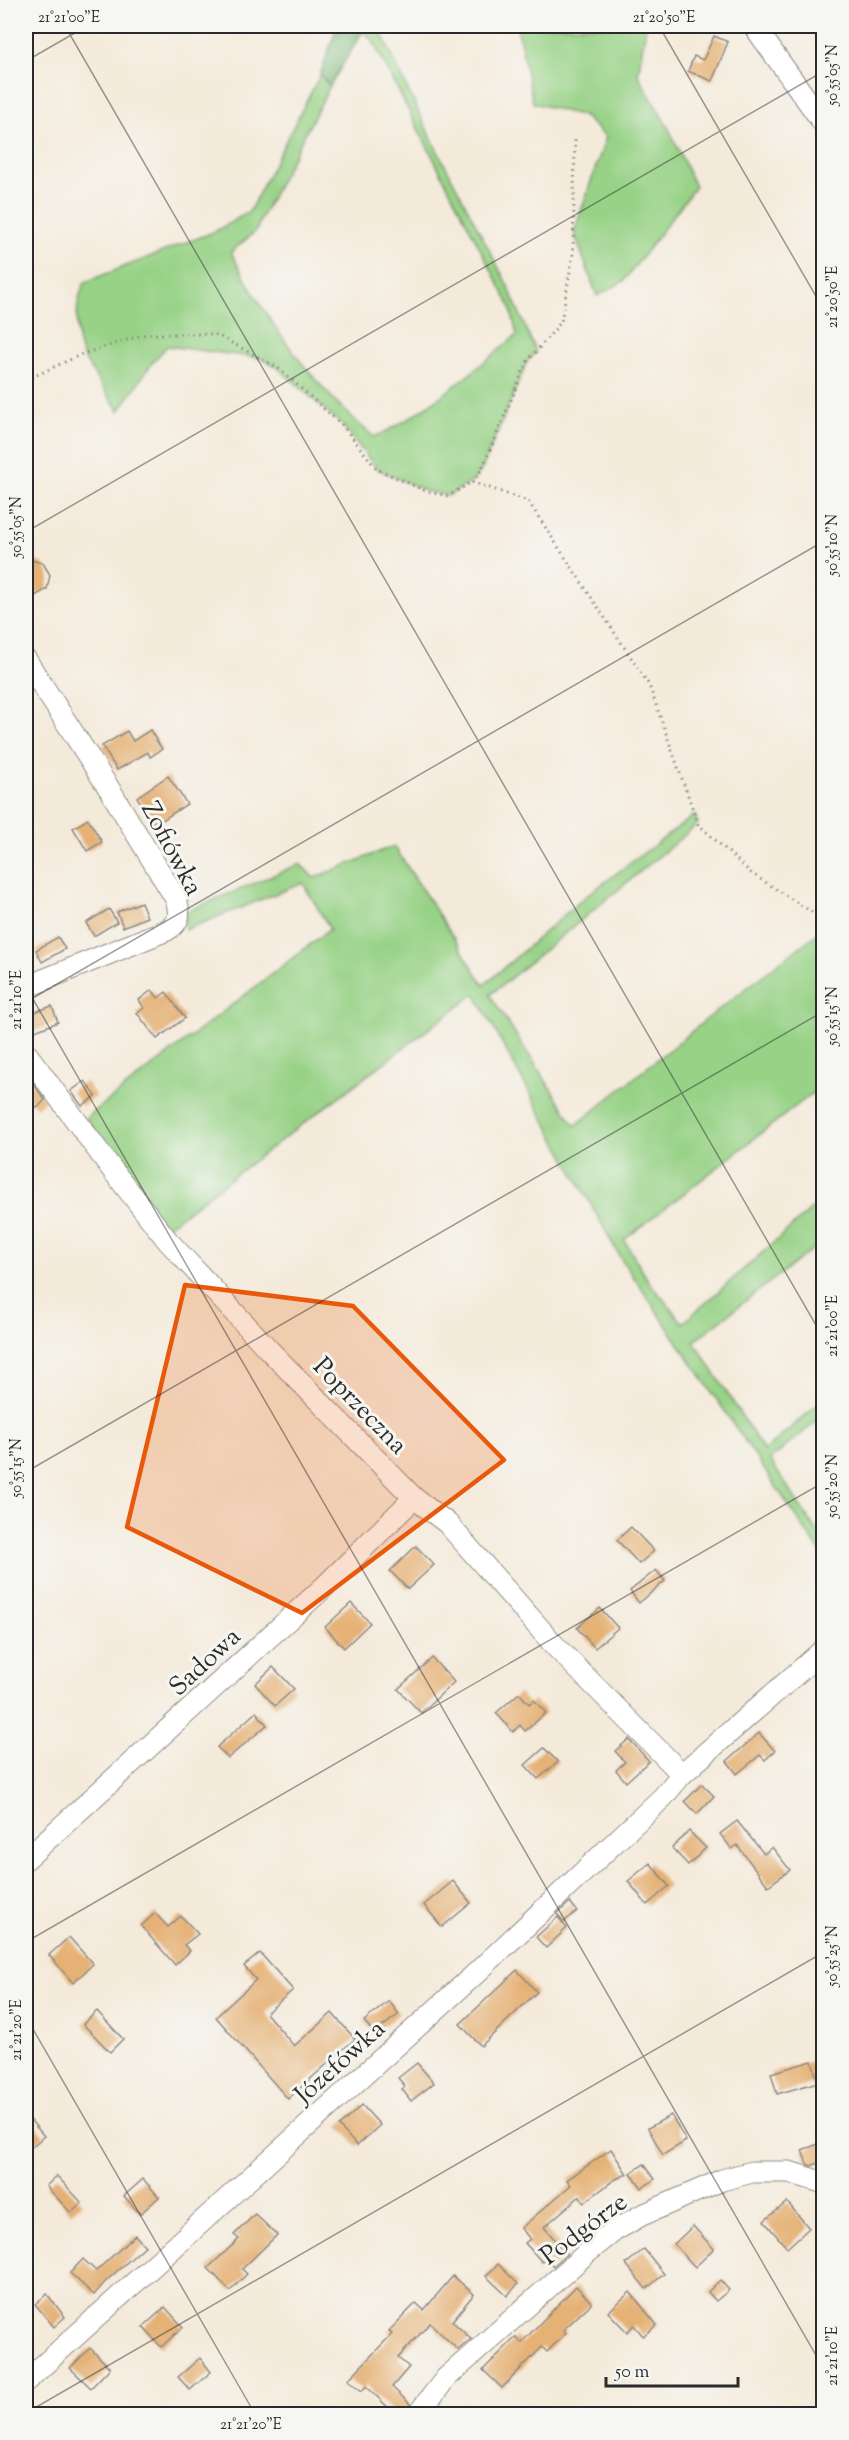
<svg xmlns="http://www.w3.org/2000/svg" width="849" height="2440" font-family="'Sorts Mill Goudy',serif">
<rect width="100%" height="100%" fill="#f6f6f2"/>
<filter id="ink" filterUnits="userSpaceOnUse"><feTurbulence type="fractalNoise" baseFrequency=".0167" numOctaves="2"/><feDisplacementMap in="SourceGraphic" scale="12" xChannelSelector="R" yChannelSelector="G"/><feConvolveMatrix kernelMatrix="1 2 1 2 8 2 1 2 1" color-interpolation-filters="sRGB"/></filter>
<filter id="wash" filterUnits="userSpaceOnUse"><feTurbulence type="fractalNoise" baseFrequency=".008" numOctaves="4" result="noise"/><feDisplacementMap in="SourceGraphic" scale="24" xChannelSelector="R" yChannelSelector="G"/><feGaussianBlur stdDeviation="1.35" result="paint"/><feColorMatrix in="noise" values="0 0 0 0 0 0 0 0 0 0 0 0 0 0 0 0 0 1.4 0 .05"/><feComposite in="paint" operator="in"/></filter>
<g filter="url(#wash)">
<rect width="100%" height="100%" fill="#f4eada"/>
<g fill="#97d286" stroke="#617e58" stroke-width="1.5">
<path d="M366 26H378L431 138 508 286 536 352 527 362 482 469 472 482 448 496 426 491 377 469 342 425 277 367 260 358 167 346 152 363 119 411C107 393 93 375 83 356 74 337 75 300 85 282L216 231 249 212 320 75 330 86 262 216 256 231 231 252C266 321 314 387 374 437 421 417 477 368 517 335L510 306 372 40 362 31Z"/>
<polygon points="517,26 646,26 638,75 669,129 695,187 624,281 597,296 574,232 606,137 583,116 533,103"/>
<polygon points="695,815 698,824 490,995 575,1126 718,1010 823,929 823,1085 624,1240 649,1282 683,1323 823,1199 823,1241 694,1341 764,1451 823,1400 823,1416 770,1460 823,1541 823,1556 620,1257 475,994 165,1228 86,1118 330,929 303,883 185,930 185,912 300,864 314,878 394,846 484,985 586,896"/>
</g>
<polygon fill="#79b473" stroke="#52704f" stroke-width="1.5" points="337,26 366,26 330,86 320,75"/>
<g id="blocks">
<g fill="#e5b174">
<polygon points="714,36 728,42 712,81 688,71 694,56 703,60"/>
<polygon points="26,559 43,563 50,575 47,589 35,596 26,596"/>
<polygon points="150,730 162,749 150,757 148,752 117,770 102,746 127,731 133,741"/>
<polygon points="168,776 187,804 155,825 137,797"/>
<polygon points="88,819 102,842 87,851 73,828"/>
<polygon points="141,902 147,917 123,927 117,912"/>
<polygon points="109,909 117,922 94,936 86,923"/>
<polygon points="58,937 65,949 42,962 36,950"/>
<polygon points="152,990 158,998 166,992 185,1018 157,1039 137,1013 144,1008 139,1000"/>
<polygon points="52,1006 58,1022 30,1033 26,1015"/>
<polygon points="85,1081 96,1096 82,1106 71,1091"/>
<polygon points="33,1083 45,1100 37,1108 26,1094 26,1090"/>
<polygon points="631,1527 654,1551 639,1564 617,1540"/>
<polygon points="416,1546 434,1565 408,1589 390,1571"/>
<polygon points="656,1570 665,1581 639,1603 630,1591"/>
<polygon points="351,1603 370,1623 344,1648 325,1627"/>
<polygon points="600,1608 618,1628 595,1648 577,1628"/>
<polygon points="432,1658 454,1682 421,1713 398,1689"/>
<polygon points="273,1667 294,1689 275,1706 255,1684"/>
<polygon points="519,1693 529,1704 534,1700 546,1713 525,1731 520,1725 513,1732 496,1713"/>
<polygon points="256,1712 267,1725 228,1758 217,1747"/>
<polygon points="759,1733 775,1751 765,1760 760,1755 737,1774 727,1761"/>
<polygon points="629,1739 649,1761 626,1782 616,1770 625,1762 615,1751"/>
<polygon points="544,1748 558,1762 538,1779 525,1765"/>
<polygon points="702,1784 714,1796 697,1814 685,1801"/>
<polygon points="737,1821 764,1854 772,1847 790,1870 768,1886 737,1845 732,1849 720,1834"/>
<polygon points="689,1831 706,1848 688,1865 672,1848"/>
<polygon points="650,1863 669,1886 647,1905 628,1881"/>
<polygon points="453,1881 471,1903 442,1927 424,1905"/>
<polygon points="570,1902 577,1911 564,1922 557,1914"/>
<polygon points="155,1913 168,1927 181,1916 198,1934 184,1945 190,1951 175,1965 141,1926"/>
<polygon points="558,1917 567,1928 546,1948 536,1937"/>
<polygon points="69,1937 93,1964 73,1983 49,1955"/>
<polygon points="260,1953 293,1990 266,2013 294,2046 332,2013 355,2039 288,2099 216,2017 256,1980 244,1966"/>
<polygon points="517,1970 537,1992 481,2046 460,2024"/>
<polygon points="389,2001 399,2014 374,2033 364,2021"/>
<polygon points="97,2011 123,2039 110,2052 83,2024"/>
<polygon points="812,2061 818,2082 777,2094 771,2073"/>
<polygon points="417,2063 434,2083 411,2101 402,2089 405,2086 398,2078"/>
<polygon points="362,2105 380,2125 357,2146 339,2126"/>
<polygon points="26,2115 44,2136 26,2152"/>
<polygon points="671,2115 686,2141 663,2155 648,2128"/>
<polygon points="824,2142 824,2161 811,2166 807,2164 802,2150"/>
<polygon points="611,2149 627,2174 614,2180 584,2203 580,2196 544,2227 567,2254 553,2266 547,2259 542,2262 525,2243 530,2239 521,2228 571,2185 567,2180"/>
<polygon points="644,2164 655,2179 642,2188 631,2173"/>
<polygon points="57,2176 82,2203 71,2213 46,2186"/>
<polygon points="143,2179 159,2197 140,2214 124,2196"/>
<polygon points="787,2202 809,2228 787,2248 764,2221"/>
<polygon points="255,2214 277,2235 242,2269 247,2274 230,2291 208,2268 239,2239 234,2235"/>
<polygon points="693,2226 714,2249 695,2267 674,2244"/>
<polygon points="135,2235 145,2246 106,2281 94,2295 70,2273 83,2259 96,2271"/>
<polygon points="644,2249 664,2274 646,2289 626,2264"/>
<polygon points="498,2264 518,2284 507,2296 486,2276"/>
<polygon points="453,2276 474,2294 452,2321 471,2339 458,2350 430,2323 398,2358 409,2367 392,2387 410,2404 405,2415 396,2415 366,2386 362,2391 348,2380 392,2334 389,2331 416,2303 424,2310"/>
<polygon points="720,2280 729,2290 716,2301 708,2292"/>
<polygon points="576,2286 592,2303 563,2330 566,2333 547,2352 542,2347 502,2388 483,2370 516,2337 521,2343"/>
<polygon points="630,2292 657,2325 643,2336 634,2325 627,2332 608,2312"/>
<polygon points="47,2294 65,2317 54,2327 35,2304"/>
<polygon points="165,2307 183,2327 161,2347 143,2327"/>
<polygon points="90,2348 110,2368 91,2388 70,2368"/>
<polygon points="200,2358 211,2372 190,2390 178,2377"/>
</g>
</g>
</g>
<g filter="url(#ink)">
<use href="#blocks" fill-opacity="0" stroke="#908a82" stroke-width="1.5"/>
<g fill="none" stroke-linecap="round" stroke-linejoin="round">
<g stroke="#908a82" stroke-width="23">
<g id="minor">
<polyline points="754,26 824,124"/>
<path d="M26 660 110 790 176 899C180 913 181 922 167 930L26 987"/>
<polyline points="26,1053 114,1172 168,1241 269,1350 414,1498 447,1523 556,1647 682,1774"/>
<polyline points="26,1859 324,1587 414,1498"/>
<polyline points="26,2381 473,1976 663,1797 682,1774 821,1652"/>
<polyline points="418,2414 446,2378 588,2252 614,2231 640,2216 722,2180 752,2172 789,2172 824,2183"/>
</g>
</g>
<g stroke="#908a82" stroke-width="3" stroke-dasharray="1.5 4.5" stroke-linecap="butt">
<polyline points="26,380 82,354 146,334 215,334 277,367 342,425 377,469 426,491 448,496 472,482 482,469 527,362 561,322 573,254 575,138"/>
<polyline points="472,482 528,501 649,685 698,824 751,873 824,920"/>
</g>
<use href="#minor" stroke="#fff" stroke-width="21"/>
</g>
</g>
<path fill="#e8590c" fill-opacity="0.2" stroke="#e8590c" stroke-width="4.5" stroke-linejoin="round" d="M185 1285 353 1306 504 1460 302 1613 127 1527Z"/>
<path fill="none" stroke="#2b2b2b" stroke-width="1.5" stroke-opacity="0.45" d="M65 26 824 1339M659 26 824 310M26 61 87 26M26 532 824 71M26 987 824 2369M26 1002 824 541M26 1472 824 1011M26 1942 824 1482M26 2017 255 2414M26 2413 824 1952"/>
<g text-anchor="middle" stroke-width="6" stroke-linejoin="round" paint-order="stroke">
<g font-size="26" fill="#2b2b2b" stroke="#f6f6f2">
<text transform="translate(173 848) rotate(62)" y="9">Zofiówka</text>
<text transform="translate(361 1405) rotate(46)" y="9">Poprzeczna</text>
<text transform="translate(204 1661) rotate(-43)" y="9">Sadowa</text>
<text transform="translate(339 2061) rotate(-42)" y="9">Józefówka</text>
<text transform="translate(583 2228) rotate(-37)" y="9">Podgórze</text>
</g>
</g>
<rect width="849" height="2440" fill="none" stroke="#f6f6f2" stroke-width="66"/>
<path d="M606 2377v9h132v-9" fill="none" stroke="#2b2b2b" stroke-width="3"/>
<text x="615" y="2377" font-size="18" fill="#2b2b2b" stroke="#f6f6f2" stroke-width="4.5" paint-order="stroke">50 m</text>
<rect x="33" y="33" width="783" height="2374" fill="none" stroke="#2b2b2b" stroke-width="2"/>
<g font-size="15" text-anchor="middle" fill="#2b2b2b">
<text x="69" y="22">21°21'00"E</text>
<text x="664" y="22">21°20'50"E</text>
<text transform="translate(832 75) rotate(-90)" y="5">50°55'05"N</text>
<text transform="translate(832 297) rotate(-90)" y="5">21°20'50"E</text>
<text transform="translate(16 527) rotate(-90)" y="5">50°55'05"N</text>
<text transform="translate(832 545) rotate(-90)" y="5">50°55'10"N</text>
<text transform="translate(16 1000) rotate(-90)" y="5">21°21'10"E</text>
<text transform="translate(832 1016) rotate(-90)" y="5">50°55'15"N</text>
<text transform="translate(832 1326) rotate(-90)" y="5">21°21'00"E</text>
<text transform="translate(16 1468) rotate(-90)" y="5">50°55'15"N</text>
<text transform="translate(832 1486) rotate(-90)" y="5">50°55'20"N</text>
<text transform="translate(832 1956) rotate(-90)" y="5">50°55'25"N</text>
<text transform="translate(16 2030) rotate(-90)" y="5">21°21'20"E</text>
<text transform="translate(832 2356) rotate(-90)" y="5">21°21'10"E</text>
<text x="251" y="2429">21°21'20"E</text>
</g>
</svg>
